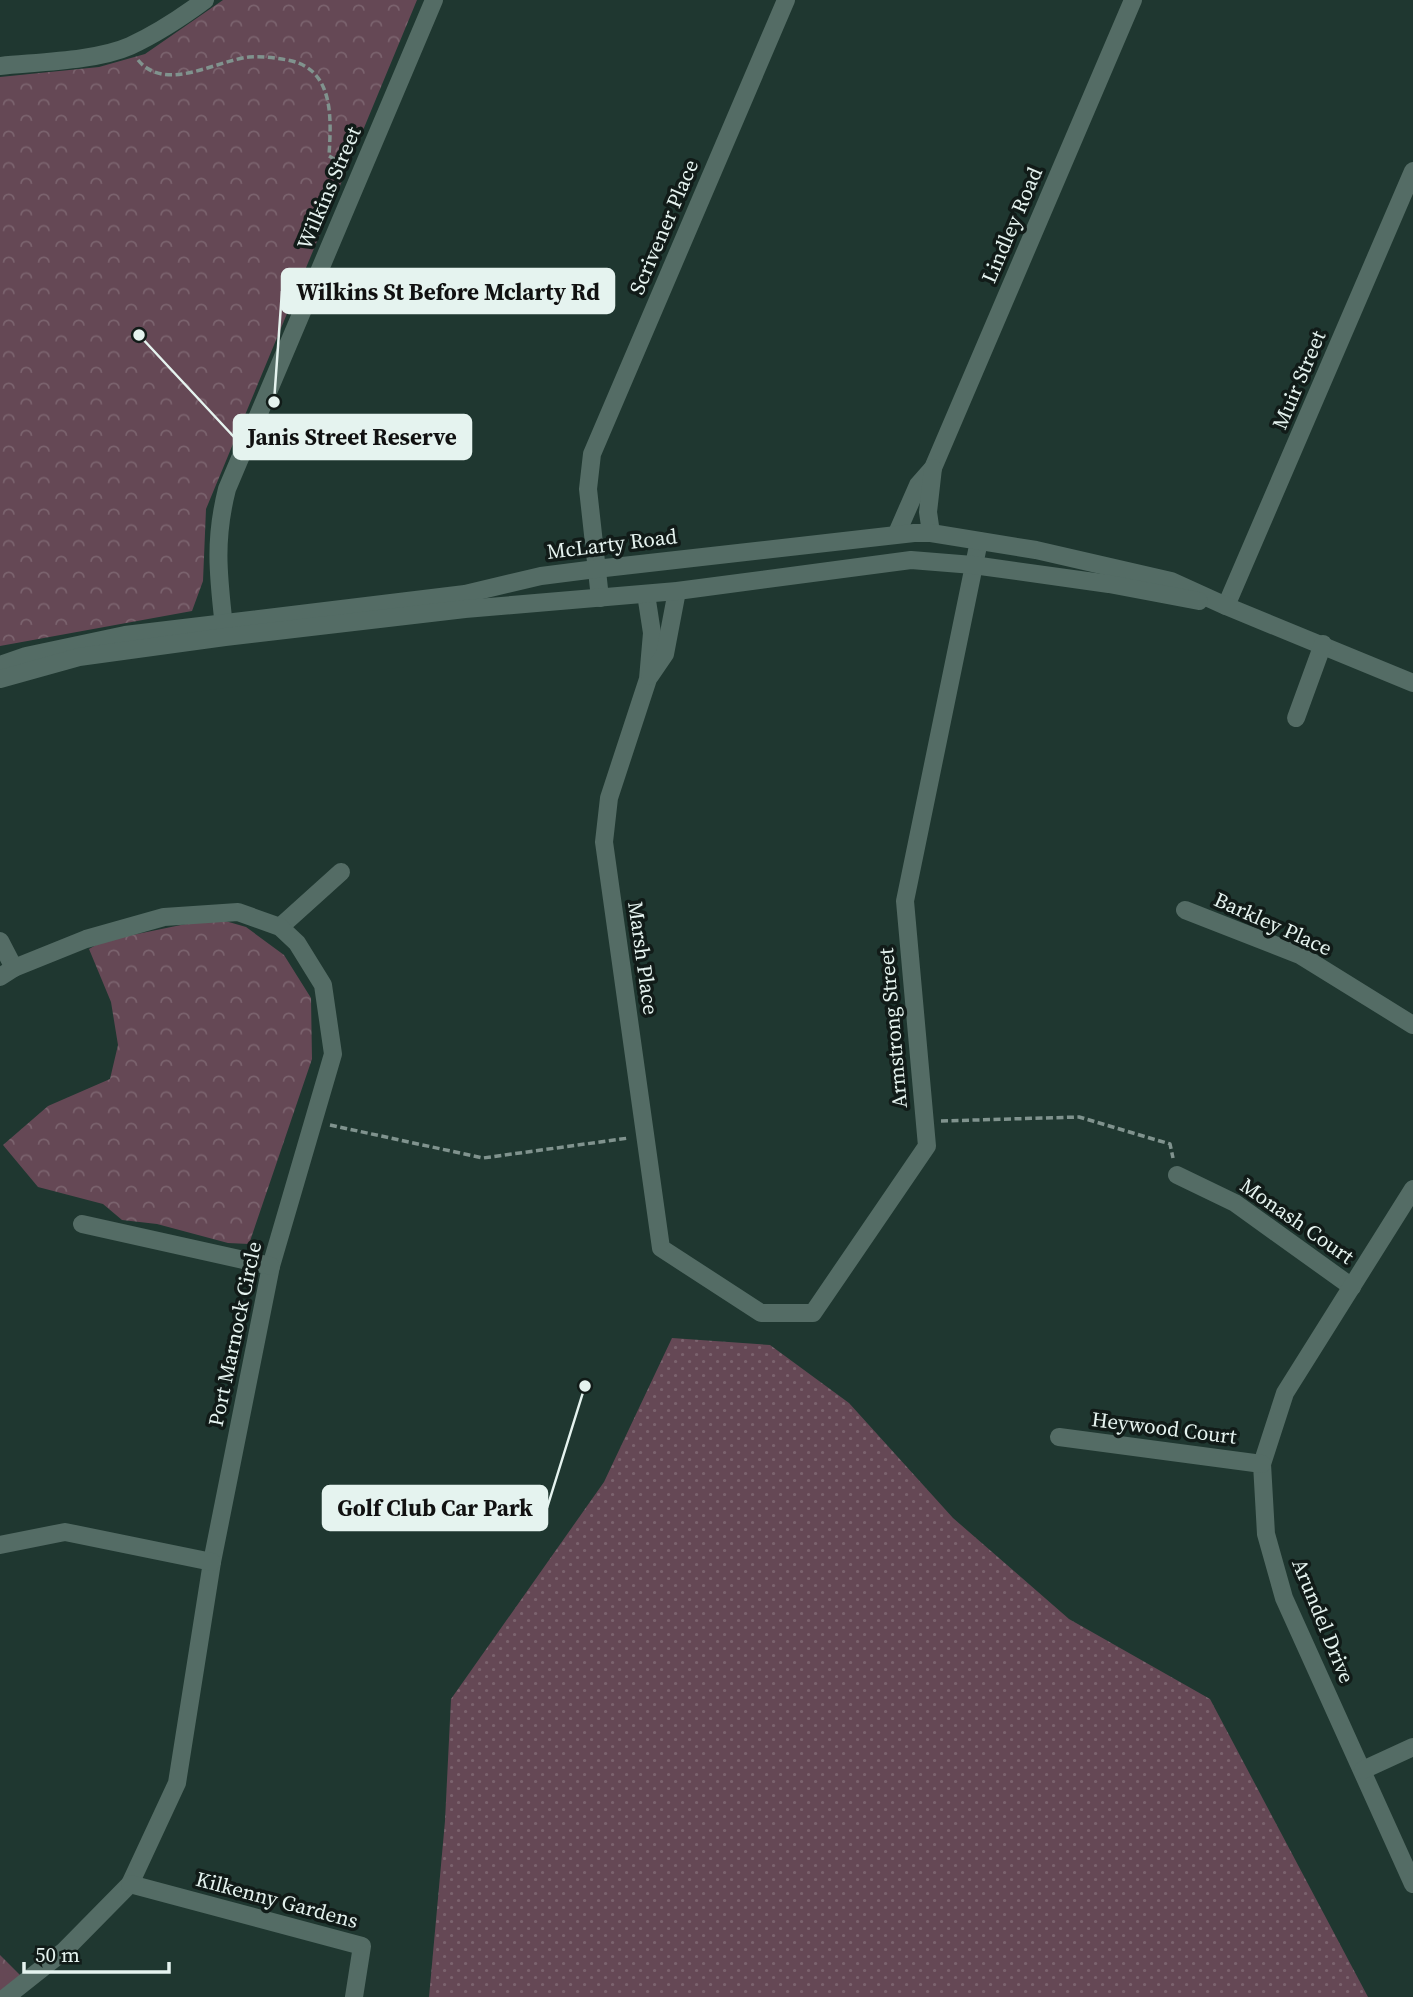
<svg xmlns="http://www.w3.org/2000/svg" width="1413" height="1997" font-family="'Source Serif 4',serif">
<defs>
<pattern id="grass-dots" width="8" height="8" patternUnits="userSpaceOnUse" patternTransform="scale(1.75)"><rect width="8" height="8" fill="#654855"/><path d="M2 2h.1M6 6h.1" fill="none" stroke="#7b636e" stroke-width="1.8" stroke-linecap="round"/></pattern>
<pattern id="park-crowns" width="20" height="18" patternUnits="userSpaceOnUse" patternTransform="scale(1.75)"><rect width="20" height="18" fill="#654855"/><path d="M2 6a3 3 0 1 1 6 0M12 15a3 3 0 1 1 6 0" fill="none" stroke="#7b636e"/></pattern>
</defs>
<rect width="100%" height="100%" fill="#1f3730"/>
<polygon fill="url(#grass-dots)" points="672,1338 770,1345 849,1403 953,1518 1069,1619 1210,1699 1368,1997 429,1997 445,1821 451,1699 604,1482"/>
<g fill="url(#park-crowns)">
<polygon points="223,0 417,0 206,509 203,581 192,611 0,646 0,77 99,67 145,54"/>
<polygon points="215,918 246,927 284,955 311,998 312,1059 249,1244 228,1243 157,1224 122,1220 103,1204 38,1187 3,1145 48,1106 110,1079 118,1045 111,1002 89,949 103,941"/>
<polygon points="0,1955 21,1976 0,1993"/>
</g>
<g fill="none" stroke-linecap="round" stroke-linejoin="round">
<g stroke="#80938e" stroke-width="3.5" stroke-dasharray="7 3.5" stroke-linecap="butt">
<path d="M138 60C165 93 215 61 249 57 264 56 278 58 292 61 335 72 331 121 329 156L344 165"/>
<polyline points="941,1121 1079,1117 1170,1144 1173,1158"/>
<polyline points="330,1125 483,1158 629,1138"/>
</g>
<g stroke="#546c65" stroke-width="18">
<path d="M0 66C38 62 96 61 130 46 156 34 182 17 205 0"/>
<polyline points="897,533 918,485 933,468 1133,0"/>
<polyline points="931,533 928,512 933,468"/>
<polyline points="646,594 652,633 648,679 609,798 604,842 661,1248 761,1313 813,1313 927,1146 905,901 979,541"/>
<polyline points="600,598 588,489 592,454 786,0"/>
<polyline points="1226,606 1413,171"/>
<path d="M225 636C219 580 213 544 227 489L434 0"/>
<polyline points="0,665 26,656 125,635 465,594 541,576 596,569 914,533 931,533 1036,550 1171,581 1226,606 1413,683"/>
<polyline points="650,676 665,654 677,591"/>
<polyline points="0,679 79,657 225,637 465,609 677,591 911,560 973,565 1109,584 1199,601"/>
<polyline points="1296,718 1323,644"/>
<polyline points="1185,910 1300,955 1413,1025"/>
<polyline points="280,927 341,872"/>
<polyline points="0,941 14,968"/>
<polyline points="0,977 14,968 86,939 164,917 238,912 280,927 297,943 323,985 333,1054 271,1266 212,1562 177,1783 130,1884 64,1951 6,1997"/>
<polyline points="1177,1175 1235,1203 1352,1287"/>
<polyline points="1413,1189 1285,1393 1262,1464 1266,1534 1284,1598 1413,1884"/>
<polyline points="82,1224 271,1266"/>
<polyline points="1059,1437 1262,1464"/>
<polyline points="0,1545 65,1532 212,1562"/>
<polyline points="1363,1770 1413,1747"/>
<polyline points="130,1884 362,1946 354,1997"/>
</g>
</g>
<g text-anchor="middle" stroke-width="7" stroke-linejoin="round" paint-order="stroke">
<g font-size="21" fill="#e5f3ef" stroke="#111b18">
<text transform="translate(329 188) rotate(-67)" y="7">Wilkins Street</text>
<text transform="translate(1012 225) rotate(-67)" y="7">Lindley Road</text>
<text transform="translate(664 227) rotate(-67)" y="7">Scrivener Place</text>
<text transform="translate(1299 380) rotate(-67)" y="7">Muir Street</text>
<text transform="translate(612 544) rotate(-7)" y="7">McLarty Road</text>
<text transform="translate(1273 924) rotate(24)" y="7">Barkley Place</text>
<text transform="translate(643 958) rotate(82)" y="7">Marsh Place</text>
<text transform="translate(893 1028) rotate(-95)" y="7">Armstrong Street</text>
<text transform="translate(1297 1221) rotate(35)" y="7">Monash Court</text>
<text transform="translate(235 1334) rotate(-78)" y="7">Port Marnock Circle</text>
<text transform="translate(1164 1428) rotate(7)" y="7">Heywood Court</text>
<text transform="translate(1323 1621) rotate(68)" y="7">Arundel Drive</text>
<text transform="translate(277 1900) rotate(15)" y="7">Kilkenny Gardens</text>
</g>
</g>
<path fill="none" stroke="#e5f3ef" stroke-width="2.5" d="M274 402L282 291M139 335L234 437M585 1386L547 1508"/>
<g fill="#e5f3ef" stroke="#111b18" stroke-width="2.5">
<circle cx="274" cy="402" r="7"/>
<circle cx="139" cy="335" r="7"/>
<circle cx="585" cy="1386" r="7"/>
</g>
<g fill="#e5f3ef" stroke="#e5f3ef" stroke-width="2.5">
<rect x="282" y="269" width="332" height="44" rx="7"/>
<rect x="234" y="415" width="237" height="44" rx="7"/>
<rect x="323" y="1486" width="224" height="44" rx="7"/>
</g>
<g font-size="23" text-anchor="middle" font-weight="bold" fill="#111">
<text x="448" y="300">Wilkins St Before Mclarty Rd</text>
<text x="352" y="445">Janis Street Reserve</text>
<text x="435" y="1516">Golf Club Car Park</text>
</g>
<path d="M24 1962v10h145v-10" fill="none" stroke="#e5f3ef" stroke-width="3.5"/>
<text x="35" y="1962" font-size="21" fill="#e5f3ef" stroke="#111b18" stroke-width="5" paint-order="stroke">50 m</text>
</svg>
